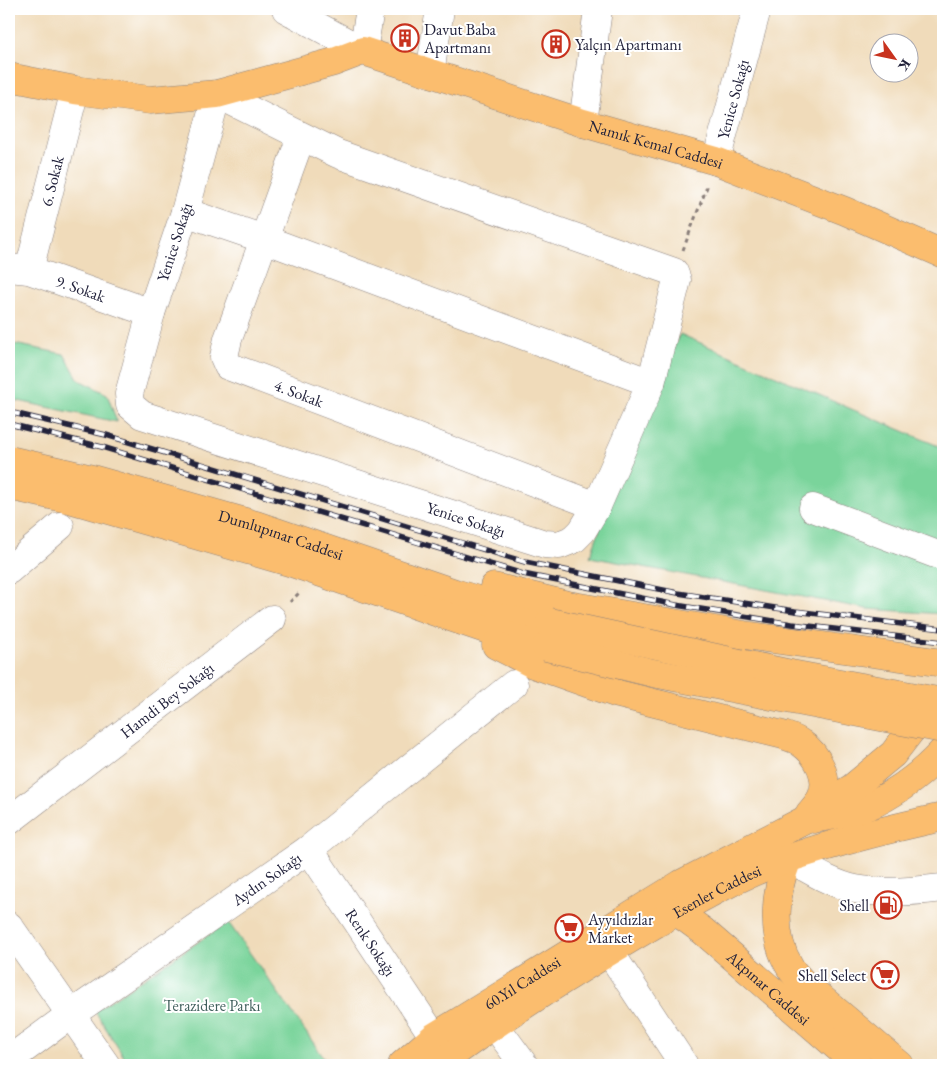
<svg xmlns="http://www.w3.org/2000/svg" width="952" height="1074" font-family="'EB Garamond',serif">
<rect width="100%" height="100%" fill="#fff"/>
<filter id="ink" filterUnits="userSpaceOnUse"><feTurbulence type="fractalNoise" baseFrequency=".02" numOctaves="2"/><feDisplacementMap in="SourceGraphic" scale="10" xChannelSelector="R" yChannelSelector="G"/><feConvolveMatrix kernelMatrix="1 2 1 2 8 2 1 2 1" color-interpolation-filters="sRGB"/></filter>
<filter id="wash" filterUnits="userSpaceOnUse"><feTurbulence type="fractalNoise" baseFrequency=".0096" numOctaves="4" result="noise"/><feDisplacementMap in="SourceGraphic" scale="20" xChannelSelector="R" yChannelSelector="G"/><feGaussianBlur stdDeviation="1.12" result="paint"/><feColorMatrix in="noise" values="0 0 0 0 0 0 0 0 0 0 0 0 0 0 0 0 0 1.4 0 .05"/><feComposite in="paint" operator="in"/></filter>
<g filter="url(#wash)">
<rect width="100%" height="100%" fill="#f0dbba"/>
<g fill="#7ad49b" stroke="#4e7b6b">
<polygon points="680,334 849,408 943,448 943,614 867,609 590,557 617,480"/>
<polygon points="9,343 64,354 79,380 107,394 117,422 9,399"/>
<polygon points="228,922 329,1065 129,1065 95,1011"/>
</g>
</g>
<g filter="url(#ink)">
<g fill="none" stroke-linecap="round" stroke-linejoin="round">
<g stroke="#897e7a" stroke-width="29">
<g id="minor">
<polyline points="286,9 363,51 370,9"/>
<polyline points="430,73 440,9"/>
<polygon points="217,94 338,154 674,272 677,280 651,383 597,506 582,531 574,539 559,545 545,544 142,415 130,405 129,394 151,313 185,212"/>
<polyline points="583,123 598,9"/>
<path id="s1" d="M301 137 228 339 224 357 228 366 597 506"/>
<path id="s2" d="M716 161 757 9"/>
<polyline points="185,212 264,239 651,383"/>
<path id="s3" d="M9 268 29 270 151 313"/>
<path id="s4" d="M29 270 75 90"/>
<polyline points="813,508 943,557"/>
<polyline points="9,570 60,526"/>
<path id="s5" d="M9 821 272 619"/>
<path id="s6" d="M309 849 434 1037"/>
<path d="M788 858C809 869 831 884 855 889 880 894 918 891 943 888"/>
<polyline points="9,926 106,1065"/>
<polyline points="609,951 684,1065"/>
<polyline points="494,1024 524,1065"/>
<path id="s7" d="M9 1060 70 1015 309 849 514 684"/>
</g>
</g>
<g stroke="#897e7a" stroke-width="29">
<g id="major">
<path id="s8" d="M9 77 75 90 150 100 217 94 334 62 363 51 583 123 716 161 845 211 943 254"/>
<path id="s9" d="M9 460 92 479 256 525 455 593 550 622"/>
<polyline points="9,486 73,500 289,562 488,630 546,647"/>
<polyline points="494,587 568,605 744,635 943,663"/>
<path d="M496 645 533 664 618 694 783 735C789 737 796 739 801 743 817 754 831 778 821 798 818 804 813 809 809 814"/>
<path d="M814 819C834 815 856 812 875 803 900 790 924 772 943 751"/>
<path d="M788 858C775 892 770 935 790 967 793 973 798 977 802 982L900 1065"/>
<path id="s10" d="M677 912 703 931 858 1065"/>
<path id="s11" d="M402 1065 434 1037 681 884 805 820 832 800 852 788 893 754 930 706"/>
<path id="s12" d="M438 1065C508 1013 582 967 657 923 699 899 744 873 790 858 840 841 892 828 943 817"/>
</g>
</g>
<g stroke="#897e7a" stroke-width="3" stroke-dasharray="4 4" stroke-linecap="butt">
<polyline points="683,250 708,184"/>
<polyline points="290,602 300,592"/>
</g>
<use href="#minor" stroke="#fff" stroke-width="28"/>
<use href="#major" stroke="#fbbd6e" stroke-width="28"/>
<g stroke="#22223b" stroke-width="5.5">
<g id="rail">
<polyline points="9,412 106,435 525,562 678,593 795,611 943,629"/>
<polyline points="9,424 102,447 523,574 676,605 792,624 943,642"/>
</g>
</g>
<use href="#rail" stroke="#fff" stroke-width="4" stroke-dasharray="11" stroke-linecap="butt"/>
<g stroke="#897e7a" stroke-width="29" stroke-linecap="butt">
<g id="major-bridge">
<polyline points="550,622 791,674 943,702"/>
<polyline points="546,647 653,673 943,729"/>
</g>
</g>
<use href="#major-bridge" stroke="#fbbd6e" stroke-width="28"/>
</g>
</g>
<defs>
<g id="building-ring" transform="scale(1.4375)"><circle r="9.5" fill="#fff" stroke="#c8321e" stroke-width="1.5"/><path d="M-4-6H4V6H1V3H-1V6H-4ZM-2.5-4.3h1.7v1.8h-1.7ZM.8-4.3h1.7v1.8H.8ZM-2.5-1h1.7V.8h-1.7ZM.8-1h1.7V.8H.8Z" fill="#c8321e"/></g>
<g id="fuel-ring" transform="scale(1.4375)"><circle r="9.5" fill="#fff" stroke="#c8321e" stroke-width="1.5"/><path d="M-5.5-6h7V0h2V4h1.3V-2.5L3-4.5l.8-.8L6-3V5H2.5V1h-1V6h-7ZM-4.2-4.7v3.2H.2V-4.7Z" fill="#c8321e"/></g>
<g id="supermarket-ring" transform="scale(1.4375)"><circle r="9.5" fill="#fff" stroke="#c8321e" stroke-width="1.5"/><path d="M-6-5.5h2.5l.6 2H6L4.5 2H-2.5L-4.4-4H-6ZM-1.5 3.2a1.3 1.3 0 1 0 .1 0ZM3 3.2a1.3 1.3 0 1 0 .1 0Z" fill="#c8321e"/></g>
</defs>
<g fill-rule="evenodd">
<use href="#building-ring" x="405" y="38"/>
<use href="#building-ring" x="556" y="44"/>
<use href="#fuel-ring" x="888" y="905"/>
<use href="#supermarket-ring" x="569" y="928"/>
<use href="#supermarket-ring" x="885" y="975"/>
</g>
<g text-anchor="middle" stroke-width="4" stroke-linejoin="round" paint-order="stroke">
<g font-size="16" fill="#22223b" stroke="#fff" text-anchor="start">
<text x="424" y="35">Davut Baba<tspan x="424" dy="18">Apartmanı</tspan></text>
<text x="575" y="50">Yalçın Apartmanı</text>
<text x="869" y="911" text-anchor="end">Shell</text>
<text x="588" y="925">Ayyıldızlar<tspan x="588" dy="18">Market</tspan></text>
<text x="866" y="981" text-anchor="end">Shell Select</text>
</g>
<g font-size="16" fill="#22223b" stroke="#fff">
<text dy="6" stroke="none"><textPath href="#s2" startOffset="64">Yenice Sokağı</textPath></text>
<text dy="6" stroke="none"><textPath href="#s8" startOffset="670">Namık Kemal Caddesi</textPath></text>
<text dy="6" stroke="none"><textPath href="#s4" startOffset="92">6. Sokak</textPath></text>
<text transform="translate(174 242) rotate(-72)" y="6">Yenice Sokağı</text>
<text dy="6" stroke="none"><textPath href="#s3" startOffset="75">9. Sokak</textPath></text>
<text dy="6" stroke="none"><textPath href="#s1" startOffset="319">4. Sokak</textPath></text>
<text transform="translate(466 519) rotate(18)" y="6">Yenice Sokağı</text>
<text dy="6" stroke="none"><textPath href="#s9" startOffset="282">Dumlupınar Caddesi</textPath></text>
<text dy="6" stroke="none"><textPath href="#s5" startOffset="199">Hamdi Bey Sokağı</textPath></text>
<text dy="6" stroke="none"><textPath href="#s7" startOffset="315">Aydın Sokağı</textPath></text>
<text dy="6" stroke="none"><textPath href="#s12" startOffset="329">Esenler Caddesi</textPath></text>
<text dy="6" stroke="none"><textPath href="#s6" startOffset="112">Renk Sokağı</textPath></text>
<text dy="6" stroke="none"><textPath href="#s11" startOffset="146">60.Yıl Caddesi</textPath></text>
<text dy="6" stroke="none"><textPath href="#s10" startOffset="119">Akpınar Caddesi</textPath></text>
</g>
<g font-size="16" fill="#41605d" stroke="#fff">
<text x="212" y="1011">Terazidere Parkı</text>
</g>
</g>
<rect width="952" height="1074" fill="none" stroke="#fff" stroke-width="30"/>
<g transform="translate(894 58) rotate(123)"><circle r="24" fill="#ffffff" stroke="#a7a7b1"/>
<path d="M0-4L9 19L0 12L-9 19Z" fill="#c8321e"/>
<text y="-8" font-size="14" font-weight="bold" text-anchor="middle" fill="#22223b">K</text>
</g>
</svg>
